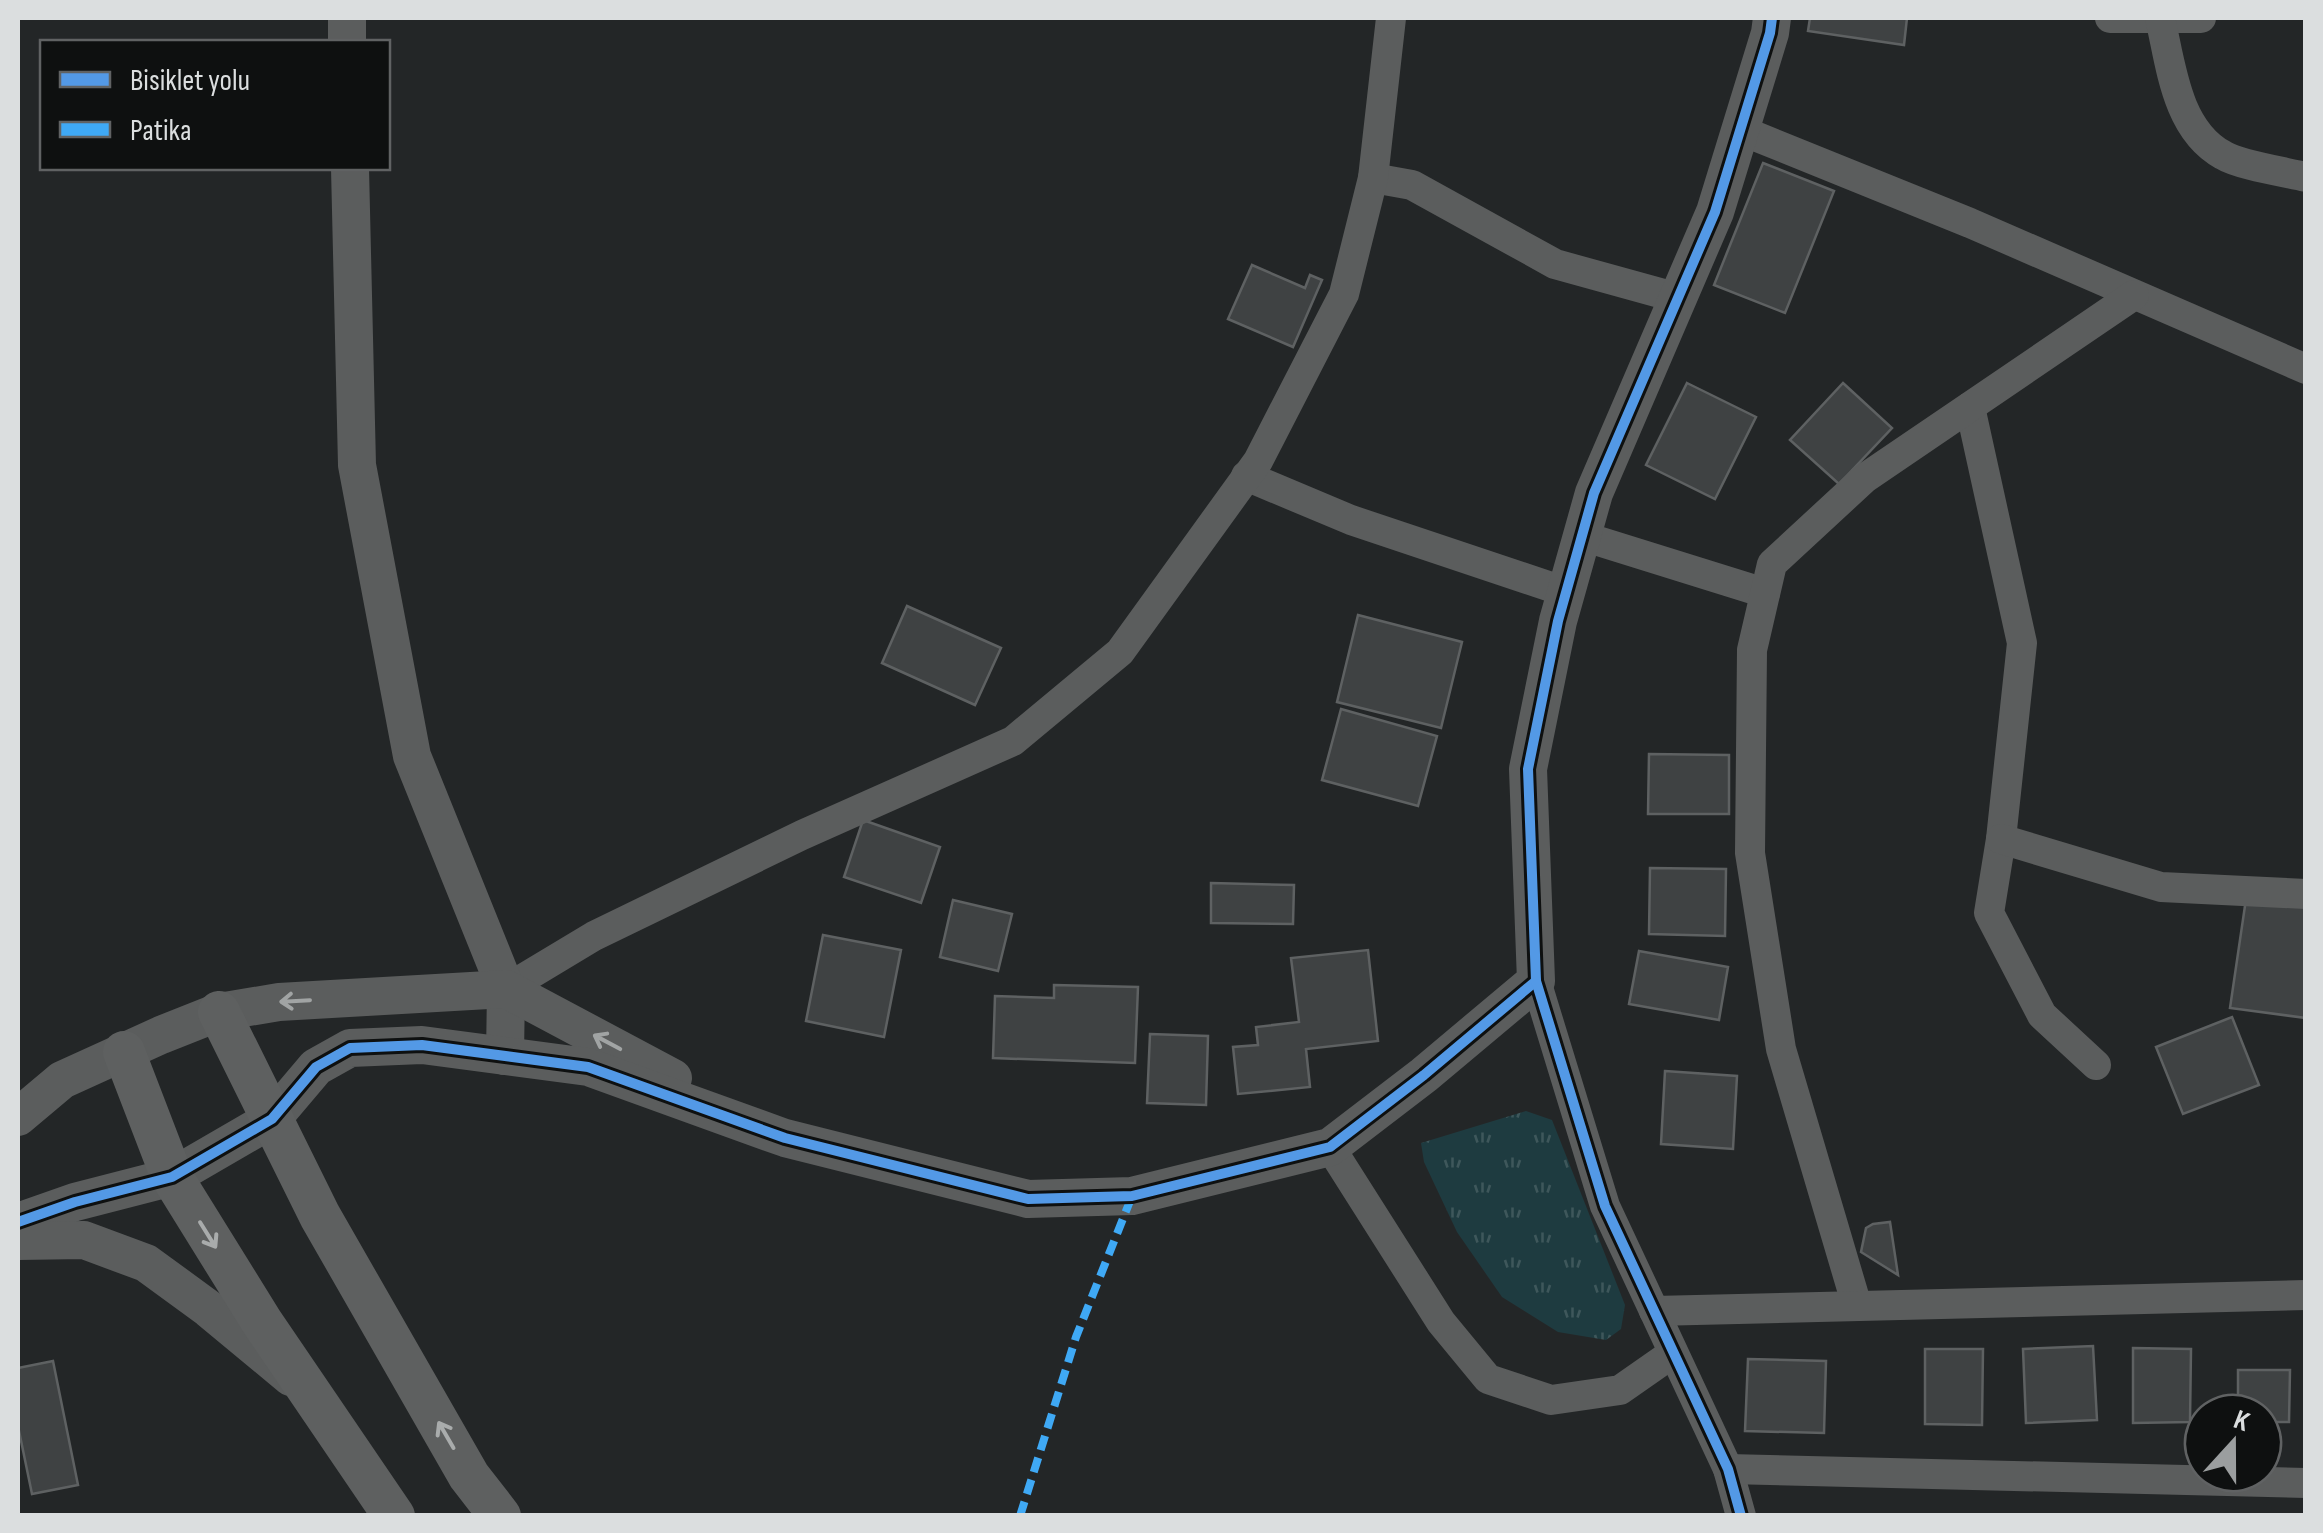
<svg xmlns="http://www.w3.org/2000/svg" width="2323" height="1533" font-family="'Sofia Sans Condensed',sans-serif">
<defs>
<pattern id="grass-tufts" width="24" height="20" patternUnits="userSpaceOnUse" patternTransform="scale(2.5)"><rect width="24" height="20" fill="#1e3b40"/><path d="M3 7l-1-3M5 7V3M7 7l1-3M15 17l-1-3M17 17v-4M19 17l1-3" fill="none" stroke="#3e575b"/></pattern>
</defs>
<rect width="100%" height="100%" fill="#232627"/>
<polygon fill="url(#grass-tufts)" points="1526,1111 1552,1120 1625,1305 1621,1329 1606,1340 1558,1332 1502,1297 1457,1232 1424,1162 1421,1143"/>
<g fill="#3f4243" stroke="#5e6162" stroke-width="2.5">
<polygon points="1810,18 1907,18 1904,45 1808,31"/>
<polygon points="1763,163 1834,191 1785,313 1714,285"/>
<polygon points="1252,265 1305,288 1310,275 1322,280 1293,347 1228,319"/>
<polygon points="1687,383 1756,417 1715,499 1646,465"/>
<polygon points="1843,383 1892,428 1839,484 1790,440"/>
<polygon points="907,606 1001,648 975,705 882,663"/>
<polygon points="1358,615 1462,642 1441,728 1337,702"/>
<polygon points="1341,709 1437,736 1418,806 1322,780"/>
<polygon points="1649,754 1729,755 1729,814 1648,814"/>
<polygon points="863,820 940,847 921,903 844,877"/>
<polygon points="1650,868 1726,869 1725,936 1649,934"/>
<polygon points="1211,883 1294,885 1293,924 1211,923"/>
<polygon points="2246,899 2306,907 2306,1018 2230,1008"/>
<polygon points="953,900 1012,914 998,971 940,957"/>
<polygon points="823,935 901,950 884,1037 806,1021"/>
<polygon points="1368,950 1378,1041 1306,1049 1310,1087 1238,1094 1233,1047 1258,1045 1256,1027 1299,1022 1291,958"/>
<polygon points="1639,951 1728,967 1719,1020 1629,1004"/>
<polygon points="1054,985 1138,987 1135,1063 993,1058 995,996 1054,998"/>
<polygon points="2232,1017 2259,1085 2183,1114 2156,1047"/>
<polygon points="1150,1034 1208,1036 1206,1105 1147,1103"/>
<polygon points="1665,1071 1737,1076 1733,1149 1661,1144"/>
<polygon points="1890,1222 1898,1275 1861,1252 1866,1228 1873,1224"/>
<polygon points="2093,1346 2097,1420 2026,1423 2023,1349"/>
<polygon points="2133,1348 2191,1349 2190,1422 2133,1423"/>
<polygon points="1925,1349 1983,1349 1982,1425 1925,1424"/>
<polygon points="1748,1359 1826,1361 1824,1433 1745,1431"/>
<polygon points="53,1361 78,1485 32,1494 18,1426 18,1368"/>
<polygon points="2238,1370 2290,1370 2289,1422 2263,1422 2263,1413 2238,1413"/>
</g>
<g fill="none" stroke-linecap="round" stroke-linejoin="round">
<g stroke="#5b5d5d" stroke-width="30">
<polyline points="2110,18 2201,18"/>
<path d="M2160 18C2171 65 2176 129 2223 155 2239 165 2285 172 2306 177"/>
<polyline points="1740,130 1970,223 2306,369"/>
<polyline points="1373,178 1412,185 1555,264 1678,298"/>
<polyline points="1970,407 2022,643 2001,839 1989,913 2042,1015 2096,1065"/>
<polyline points="1246,476 1351,520 1566,592"/>
<polyline points="1582,536 1765,593"/>
<polyline points="2001,839 2161,887 2306,894"/>
<polyline points="1536,981 1605,1206 1728,1469 1741,1516"/>
<polyline points="506,989 594,936 802,835 1013,741 1120,652 1258,461 1344,294 1373,178 1391,18"/>
<polyline points="1330,1147 1441,1322 1488,1379 1551,1400 1620,1390 1673,1353"/>
<polyline points="1857,1306 1781,1049 1750,853 1752,650 1772,564 1865,478 2134,295"/>
<polyline points="1654,1311 2306,1295"/>
<polyline points="1728,1469 2306,1483"/>
</g>
<g stroke="#5b5d5d" stroke-width="38">
<polyline points="347,18 347,42"/>
<polyline points="350,168 357,465 412,756 506,989 505,1056"/>
<polyline points="18,1117 62,1080 161,1035 219,1012 279,1002 506,989 673,1078"/>
<polyline points="18,1222 75,1202 172,1177 272,1119 316,1067 350,1048 422,1045 588,1067 785,1138 1028,1199 1132,1196 1330,1147 1424,1075 1536,981 1528,769 1558,621 1594,493 1715,212 1770,33 1772,18"/>
<polyline points="18,1241 84,1240 146,1263 209,1309 291,1377"/>
</g>
<g stroke="#5e6060" stroke-width="42">
<polyline points="219,1012 320,1216 469,1476 500,1516"/>
<polyline points="124,1052 172,1177 262,1322 394,1516"/>
</g>
<polyline stroke="#3fa9f5" stroke-width="8" stroke-dasharray="15 8" stroke-linecap="butt" points="1020,1516 1076,1337 1132,1196"/>
<g stroke="#0e1010" stroke-width="16">
<g id="cycleway">
<polyline points="18,1222 75,1202 172,1177 272,1119 316,1067 350,1048 422,1045 588,1067 785,1138 1028,1199 1132,1196 1330,1147 1424,1075 1536,981"/>
<polyline points="1741,1516 1728,1469 1605,1206 1536,981 1528,769 1558,621 1594,493 1715,212 1770,33 1772,18"/>
</g>
</g>
<use href="#cycleway" stroke="#5399e6" stroke-width="10"/>
</g>
<defs><path id="oneway-shaft" d="M-6 0H5M1.5-3L5.5 0L1.5 3" fill="none" stroke-width="1.6" stroke-linecap="round" stroke-linejoin="round" transform="scale(2.5)"/></defs>
<g stroke="#a1a4a4">
<use href="#oneway-shaft" transform="translate(295 1001) rotate(177)"/>
<use href="#oneway-shaft" transform="translate(607 1042) rotate(-152)"/>
</g>
<g stroke="#a9acac">
<use href="#oneway-shaft" transform="translate(208 1235) rotate(58)"/>
<use href="#oneway-shaft" transform="translate(446 1435) rotate(-120)"/>
</g>
<rect width="2323" height="1533" fill="none" stroke="#dbdedf" stroke-width="40"/>
<rect x="40" y="40" width="350" height="130" fill="#0e1010" stroke="#606263" stroke-width="2.5"/>
<rect x="60" y="72" width="50" height="15" fill="#5399e6" stroke="#606263" stroke-width="2.5"/>
<text x="130" y="90" font-size="30" fill="#dbdedf">Bisiklet yolu</text>
<rect x="60" y="122" width="50" height="15" fill="#3fa9f5" stroke="#606263" stroke-width="2.5"/>
<text x="130" y="140" font-size="30" fill="#dbdedf">Patika</text>
<g transform="translate(2233 1443) rotate(21)"><circle r="48" fill="#0e1010" stroke="#606263" stroke-width="2.5"/>
<path d="M0-8L18 38L0 25L-18 38Z" fill="#9b9e9f"/>
<text y="-15" font-size="28" font-weight="bold" text-anchor="middle" fill="#dbdedf">K</text>
</g>
</svg>
